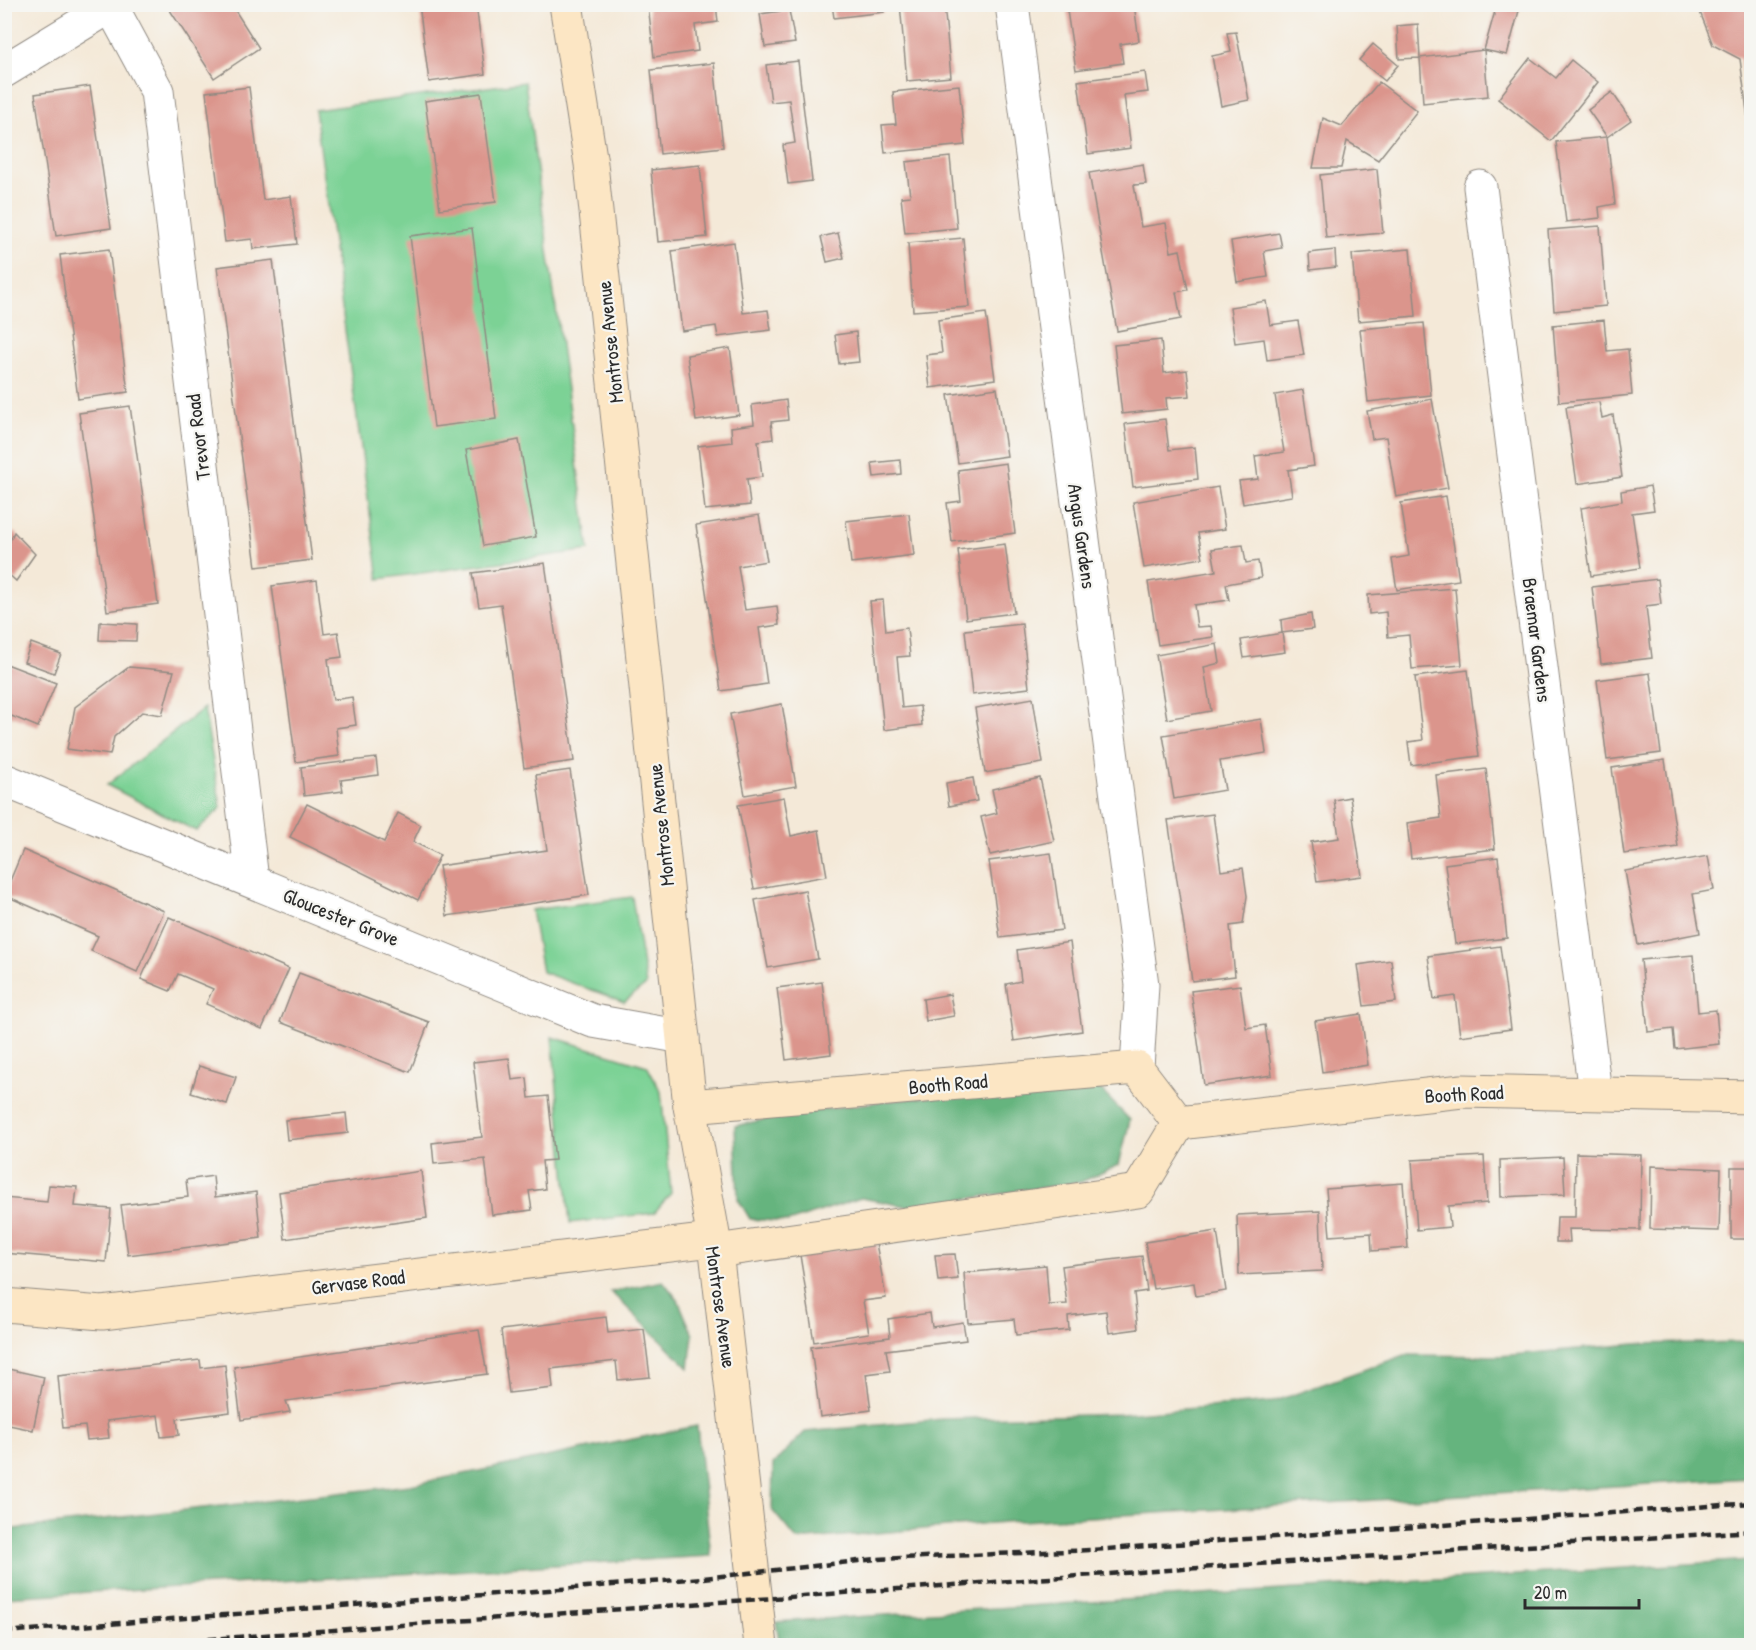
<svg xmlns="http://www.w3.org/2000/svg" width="1756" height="1650" font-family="'Patrick Hand',sans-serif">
<rect width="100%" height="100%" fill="#f6f6f2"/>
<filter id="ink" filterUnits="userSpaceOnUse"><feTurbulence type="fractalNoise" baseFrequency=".0167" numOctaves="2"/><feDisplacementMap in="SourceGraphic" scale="12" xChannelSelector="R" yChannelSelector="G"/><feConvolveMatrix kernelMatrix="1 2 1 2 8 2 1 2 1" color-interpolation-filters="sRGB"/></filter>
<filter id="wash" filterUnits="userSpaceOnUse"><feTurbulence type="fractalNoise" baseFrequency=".008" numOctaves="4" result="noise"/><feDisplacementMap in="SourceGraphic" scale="24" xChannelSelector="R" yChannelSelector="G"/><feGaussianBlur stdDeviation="1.35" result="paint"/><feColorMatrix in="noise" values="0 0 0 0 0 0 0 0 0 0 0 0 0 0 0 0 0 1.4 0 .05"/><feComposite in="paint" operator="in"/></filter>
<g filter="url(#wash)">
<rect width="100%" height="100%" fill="#f4e9d8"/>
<g fill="#7cd295" stroke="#547e60" stroke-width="1.5">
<polygon points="525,82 589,550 379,579 315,110"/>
<polygon points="204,708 221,808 196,831 107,785"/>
<polygon points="632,897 646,985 624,1002 542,972 531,910"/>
<polygon points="552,1037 647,1066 661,1092 671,1193 654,1213 570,1223"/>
</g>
<g fill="#65b47e" stroke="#487054" stroke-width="1.5">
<path d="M1096 1085 1130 1120 1119 1165 1081 1182 911 1207 861 1198 788 1222 750 1219 738 1199 735 1126C853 1099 976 1093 1096 1085Z"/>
<polygon points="663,1281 678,1300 693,1335 689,1368 611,1292"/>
<polygon points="1751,1342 1751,1478 1005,1522 797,1540 772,1510 773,1464 805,1432 942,1419 1121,1414 1273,1402 1405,1355 1500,1356 1635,1344"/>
<polygon points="697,1426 711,1556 5,1597 5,1530 410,1485"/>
<polygon points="1751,1560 1751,1645 780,1646 776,1622"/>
</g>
<g id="blocks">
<g fill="#db958c">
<polygon points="166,4 231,4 259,48 214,78"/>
<polygon points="419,4 476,4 485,74 429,82"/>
<polygon points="648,4 716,4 718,22 695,25 698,51 654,57"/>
<polygon points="832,4 884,4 884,12 834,18"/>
<polygon points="900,4 944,4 951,77 907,81"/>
<polygon points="1066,4 1134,4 1139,41 1120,44 1123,63 1076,70"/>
<polygon points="1497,4 1520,7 1507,55 1484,50"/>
<polygon points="1752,4 1752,134 1750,134 1740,59 1713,45 1698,7"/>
<polygon points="789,10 795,43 765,47 760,14"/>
<polygon points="1418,24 1420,58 1484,50 1488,96 1423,103 1420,58 1399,59 1397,26"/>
<polygon points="1236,32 1249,100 1221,106 1212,56 1231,52 1227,33"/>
<polygon points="1373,44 1398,65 1385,81 1359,60"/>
<polygon points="1530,58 1556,78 1571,60 1598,82 1551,141 1498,99"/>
<polygon points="798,61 812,181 788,184 783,145 795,143 789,100 771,102 766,65"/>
<polygon points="714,63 723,147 660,154 651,70"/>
<polygon points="1145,72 1148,92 1124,95 1131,148 1088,154 1078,81"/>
<polygon points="1379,82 1417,111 1378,160 1347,141 1341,168 1313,168 1323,118 1342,126"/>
<polygon points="959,85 965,145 885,153 882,125 896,124 893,92"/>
<polygon points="90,86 111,228 56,236 35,94"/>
<polygon points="249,87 263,200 291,196 297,244 253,249 252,239 225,242 206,92"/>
<polygon points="1612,92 1631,120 1607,137 1615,204 1599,207 1600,218 1566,222 1556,142 1607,137 1588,110"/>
<polygon points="481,93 496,202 440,209 425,101"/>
<polygon points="950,157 957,228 905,233 901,197 910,196 906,162"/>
<polygon points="1143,164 1146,184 1134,185 1141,227 1166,223 1171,252 1180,250 1188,290 1176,292 1181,319 1117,331 1089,173"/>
<polygon points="700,165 707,237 658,242 651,170"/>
<polygon points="1377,169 1383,233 1326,238 1320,175"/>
<polygon points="1600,226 1606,306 1554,311 1548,230"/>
<polygon points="472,228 496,419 434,427 410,236"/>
<polygon points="838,233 844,258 827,262 821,237"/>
<polygon points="1279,233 1282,248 1264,251 1268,277 1237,282 1231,241"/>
<polygon points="963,238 969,307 913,311 908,243"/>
<polygon points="734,242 743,313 768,310 771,330 718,337 716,326 682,331 672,251"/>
<polygon points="109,249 128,392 78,399 60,255"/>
<polygon points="1410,249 1416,316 1358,321 1352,254"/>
<polygon points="1335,250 1336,267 1310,270 1309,253"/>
<polygon points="273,260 312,560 256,567 217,267"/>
<polygon points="1266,301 1270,325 1298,321 1304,355 1267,360 1264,339 1235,343 1230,307"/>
<polygon points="986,313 995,379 930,388 926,355 942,353 938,320"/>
<polygon points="1604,320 1607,351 1628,349 1632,395 1559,402 1553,325"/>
<polygon points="1424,323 1431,395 1368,402 1360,329"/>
<polygon points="856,332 859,362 839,364 835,335"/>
<polygon points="1161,340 1164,373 1187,370 1190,396 1166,398 1167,409 1122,414 1114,345"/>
<polygon points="730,348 739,415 696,421 687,355"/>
<polygon points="997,388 1007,456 958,463 948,395"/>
<polygon points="1303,390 1314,466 1288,470 1292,496 1243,504 1239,481 1258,479 1255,456 1284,452 1275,395"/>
<polygon points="1432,399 1448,488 1396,497 1386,437 1372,439 1367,411"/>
<polygon points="786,400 788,420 771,422 773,439 758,441 762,477 747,479 750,505 705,510 698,446 732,442 731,427 754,424 752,405"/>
<polygon points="1599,402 1602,418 1613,415 1622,477 1577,484 1566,407"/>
<polygon points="130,406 158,604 107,611 79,413"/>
<polygon points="1165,419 1169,450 1195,447 1198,479 1133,487 1125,424"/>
<polygon points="519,440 536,537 483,546 466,450"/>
<polygon points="900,460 901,474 874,477 872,463"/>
<polygon points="1006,463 1015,533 952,542 947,503 961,501 958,470"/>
<polygon points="1650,486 1654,510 1632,513 1640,568 1591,576 1581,508 1622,501 1621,491"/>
<polygon points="1218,487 1225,529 1198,533 1203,558 1144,568 1133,502"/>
<polygon points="1446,496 1459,580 1397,590 1392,559 1409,556 1401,503"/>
<polygon points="909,514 914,555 851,563 846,521"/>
<polygon points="759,515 767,561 738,566 745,610 777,606 779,625 759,628 767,684 721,691 696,525"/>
<polygon points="14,532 35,554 16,581 5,571 5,551"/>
<polygon points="1005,544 1014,613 966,619 958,550"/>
<polygon points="1243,545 1246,563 1258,561 1261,578 1226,584 1229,600 1194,605 1197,627 1211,626 1213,637 1158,645 1148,582 1216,571 1212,549"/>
<polygon points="545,563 574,761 524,768 501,604 479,607 473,573"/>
<polygon points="1658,579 1661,604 1646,606 1652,658 1601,664 1592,587"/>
<polygon points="317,580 324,634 338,632 342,657 328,659 333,700 352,697 356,725 336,728 339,756 296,762 272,586"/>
<polygon points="1455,588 1462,665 1412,669 1409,635 1388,637 1386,612 1369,614 1368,595"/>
<polygon points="883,600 886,631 907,628 910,656 897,657 902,708 920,706 922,725 884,730 870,601"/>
<polygon points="1311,614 1313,629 1282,633 1281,620"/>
<polygon points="100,622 137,624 136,641 99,640"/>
<polygon points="1022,624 1029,688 972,695 965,630"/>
<polygon points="1282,633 1285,652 1244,658 1241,640"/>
<polygon points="31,643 61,654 54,673 24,662"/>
<polygon points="1217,644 1220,663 1204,667 1211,711 1167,719 1156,655"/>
<polygon points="4,663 56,683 38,727 4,713"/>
<polygon points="129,667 174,671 162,715 142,712 114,737 110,755 67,749 75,707"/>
<polygon points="1468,670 1479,756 1411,765 1408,742 1423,740 1415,677"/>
<polygon points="1650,673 1661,753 1607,760 1597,680"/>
<polygon points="1033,698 1043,763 985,773 975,708"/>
<polygon points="782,704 796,786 745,795 730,714"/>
<polygon points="1261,719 1266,753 1220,761 1225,790 1174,799 1163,735"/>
<polygon points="376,758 378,775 341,780 343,791 304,796 301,767"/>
<polygon points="1665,760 1678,847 1624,854 1612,768"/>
<polygon points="1486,769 1495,849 1411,859 1407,823 1441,818 1436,775"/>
<polygon points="570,770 589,895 447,916 439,866 547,850 536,775"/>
<polygon points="973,778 977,801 949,806 946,783"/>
<polygon points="1040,778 1054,841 990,855 981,817 997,813 992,789"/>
<polygon points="784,797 791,836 819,830 827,876 754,889 738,805"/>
<polygon points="1350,797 1362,876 1317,882 1311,842 1339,838 1334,800"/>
<polygon points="307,804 384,842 398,813 421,825 413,842 440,855 418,900 290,837"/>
<polygon points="1213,814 1221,871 1243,868 1247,896 1243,924 1230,926 1235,976 1192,981 1168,820"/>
<polygon points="23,850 164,911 137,972 91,951 98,936 4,895"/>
<polygon points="1051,853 1062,930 1000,938 989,861"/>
<polygon points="1708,856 1714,890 1693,894 1700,933 1638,945 1625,871"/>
<polygon points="1498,857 1507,938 1455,944 1445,864"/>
<polygon points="805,890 818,959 768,968 755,900"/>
<polygon points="169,917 289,969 262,1029 206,1004 213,989 178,974 170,991 141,979"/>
<polygon points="1070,942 1082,1031 1014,1041 1006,984 1021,981 1017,950"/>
<polygon points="1500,946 1511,1029 1460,1036 1455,996 1434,999 1428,956"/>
<polygon points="1693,955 1698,1012 1716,1010 1719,1044 1675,1049 1673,1029 1648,1032 1641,960"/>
<polygon points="1391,960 1396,1002 1364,1006 1358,965"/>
<polygon points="299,973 429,1022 410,1072 280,1022"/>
<polygon points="822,982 831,1054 786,1060 777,988"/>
<polygon points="1240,985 1246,1028 1265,1025 1272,1075 1204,1085 1191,991"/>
<polygon points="950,994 954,1016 926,1021 923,999"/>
<polygon points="1361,1014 1368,1065 1322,1072 1315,1021"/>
<polygon points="509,1058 512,1080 527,1078 529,1098 548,1096 555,1160 542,1161 545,1189 529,1191 532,1210 492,1215 485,1159 434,1164 432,1143 482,1137 473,1062"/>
<polygon points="199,1066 236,1077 227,1104 191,1093"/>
<polygon points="346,1113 348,1133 287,1140 285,1120"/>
<polygon points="1576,1153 1641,1155 1640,1230 1569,1229 1570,1242 1556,1242 1557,1217 1575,1217"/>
<polygon points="1484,1156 1487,1203 1448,1206 1450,1227 1417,1230 1412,1160"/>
<polygon points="1563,1157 1565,1194 1501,1197 1500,1160"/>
<polygon points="1651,1166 1721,1169 1719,1231 1650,1229"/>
<rect x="1731" y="1167" width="21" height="72"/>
<polygon points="421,1171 427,1218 285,1239 279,1192"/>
<polygon points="213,1176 215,1197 256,1192 261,1238 128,1255 121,1205 188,1197 186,1180"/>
<polygon points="1403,1183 1408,1248 1372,1251 1371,1233 1330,1236 1326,1189"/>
<polygon points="49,1185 77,1187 75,1206 111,1209 106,1262 4,1253 4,1198 47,1202"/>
<polygon points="1320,1211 1322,1271 1239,1275 1237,1215"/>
<polygon points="1217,1231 1226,1291 1196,1296 1194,1283 1153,1289 1145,1242"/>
<polygon points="876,1243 886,1298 863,1301 869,1333 814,1342 800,1255"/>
<polygon points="955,1254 958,1279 938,1281 935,1255"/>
<polygon points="1142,1256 1147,1291 1134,1293 1138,1329 1109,1333 1106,1311 1068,1316 1069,1330 1016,1335 1014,1319 968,1323 964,1273 1046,1265 1049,1305 1067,1304 1062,1266"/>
<polygon points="930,1313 932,1327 963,1322 966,1340 886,1350 890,1371 866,1374 871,1410 820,1417 811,1347 890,1337 888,1319"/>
<polygon points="606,1317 608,1333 644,1329 650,1377 618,1380 616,1361 551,1369 553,1388 509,1393 501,1330"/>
<polygon points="479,1330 487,1374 286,1401 290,1412 241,1420 234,1367"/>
<polygon points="200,1360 201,1368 225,1365 230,1412 177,1419 179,1435 161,1437 158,1415 107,1421 109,1438 87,1440 85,1426 63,1428 58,1376"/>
<polygon points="4,1368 44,1377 33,1430 4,1424"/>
</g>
</g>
</g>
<g filter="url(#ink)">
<use href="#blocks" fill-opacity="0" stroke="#908a82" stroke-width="1.5"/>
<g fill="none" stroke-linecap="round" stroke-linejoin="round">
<g stroke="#908a82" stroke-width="35">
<g id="street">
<polyline points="110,4 157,91 252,880"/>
<polyline points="1012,4 1142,985 1137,1068"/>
<polyline points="4,71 111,6"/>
<polyline points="1480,187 1595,1093"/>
<polyline points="4,780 593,1021 683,1037"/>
</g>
</g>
<g stroke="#908a82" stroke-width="35">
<g id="secondary">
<polyline points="566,4 591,164 690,1106 716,1251 761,1646"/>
<polyline points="690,1106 1137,1068 1179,1123"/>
<polyline points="1179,1123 1462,1091 1752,1097"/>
<polyline points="716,1251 1138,1191 1179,1123"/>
<polyline points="4,1305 102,1313 712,1240"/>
</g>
</g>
<use href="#street" stroke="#fff" stroke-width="33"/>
<use href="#secondary" stroke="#fce6c4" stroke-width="33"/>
<g stroke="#2b2b2b" stroke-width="4.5" stroke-dasharray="9 4.5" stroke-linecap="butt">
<polyline points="4,1632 703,1578 877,1559 1092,1550 1752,1503"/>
<polyline points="113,1646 1064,1577 1752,1531"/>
</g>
</g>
</g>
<g text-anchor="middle" stroke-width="4.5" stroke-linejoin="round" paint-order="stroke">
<g font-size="20" fill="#2b2b2b" stroke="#f6f6f2">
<text transform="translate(610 342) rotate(-96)" y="7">Montrose Avenue</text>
<text transform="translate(198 437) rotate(-97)" y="7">Trevor Road</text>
<text transform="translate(1082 536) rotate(82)" y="7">Angus Gardens</text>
<text transform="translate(1537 640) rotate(83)" y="7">Braemar Gardens</text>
<text transform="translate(661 825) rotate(-96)" y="7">Montrose Avenue</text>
<text transform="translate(341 917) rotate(22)" y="7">Gloucester Grove</text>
<text transform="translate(948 1084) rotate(-5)" y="7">Booth Road</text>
<text transform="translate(1464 1094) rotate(-3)" y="7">Booth Road</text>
<text transform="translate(358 1282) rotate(-7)" y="7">Gervase Road</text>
<text transform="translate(721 1307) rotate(82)" y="7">Montrose Avenue</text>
</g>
</g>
<rect width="1756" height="1650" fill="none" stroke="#f6f6f2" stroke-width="24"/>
<path d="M1525 1599v9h114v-9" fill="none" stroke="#2b2b2b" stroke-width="3"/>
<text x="1534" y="1599" font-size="18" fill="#2b2b2b" stroke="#f6f6f2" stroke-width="4.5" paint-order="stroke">20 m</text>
</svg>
